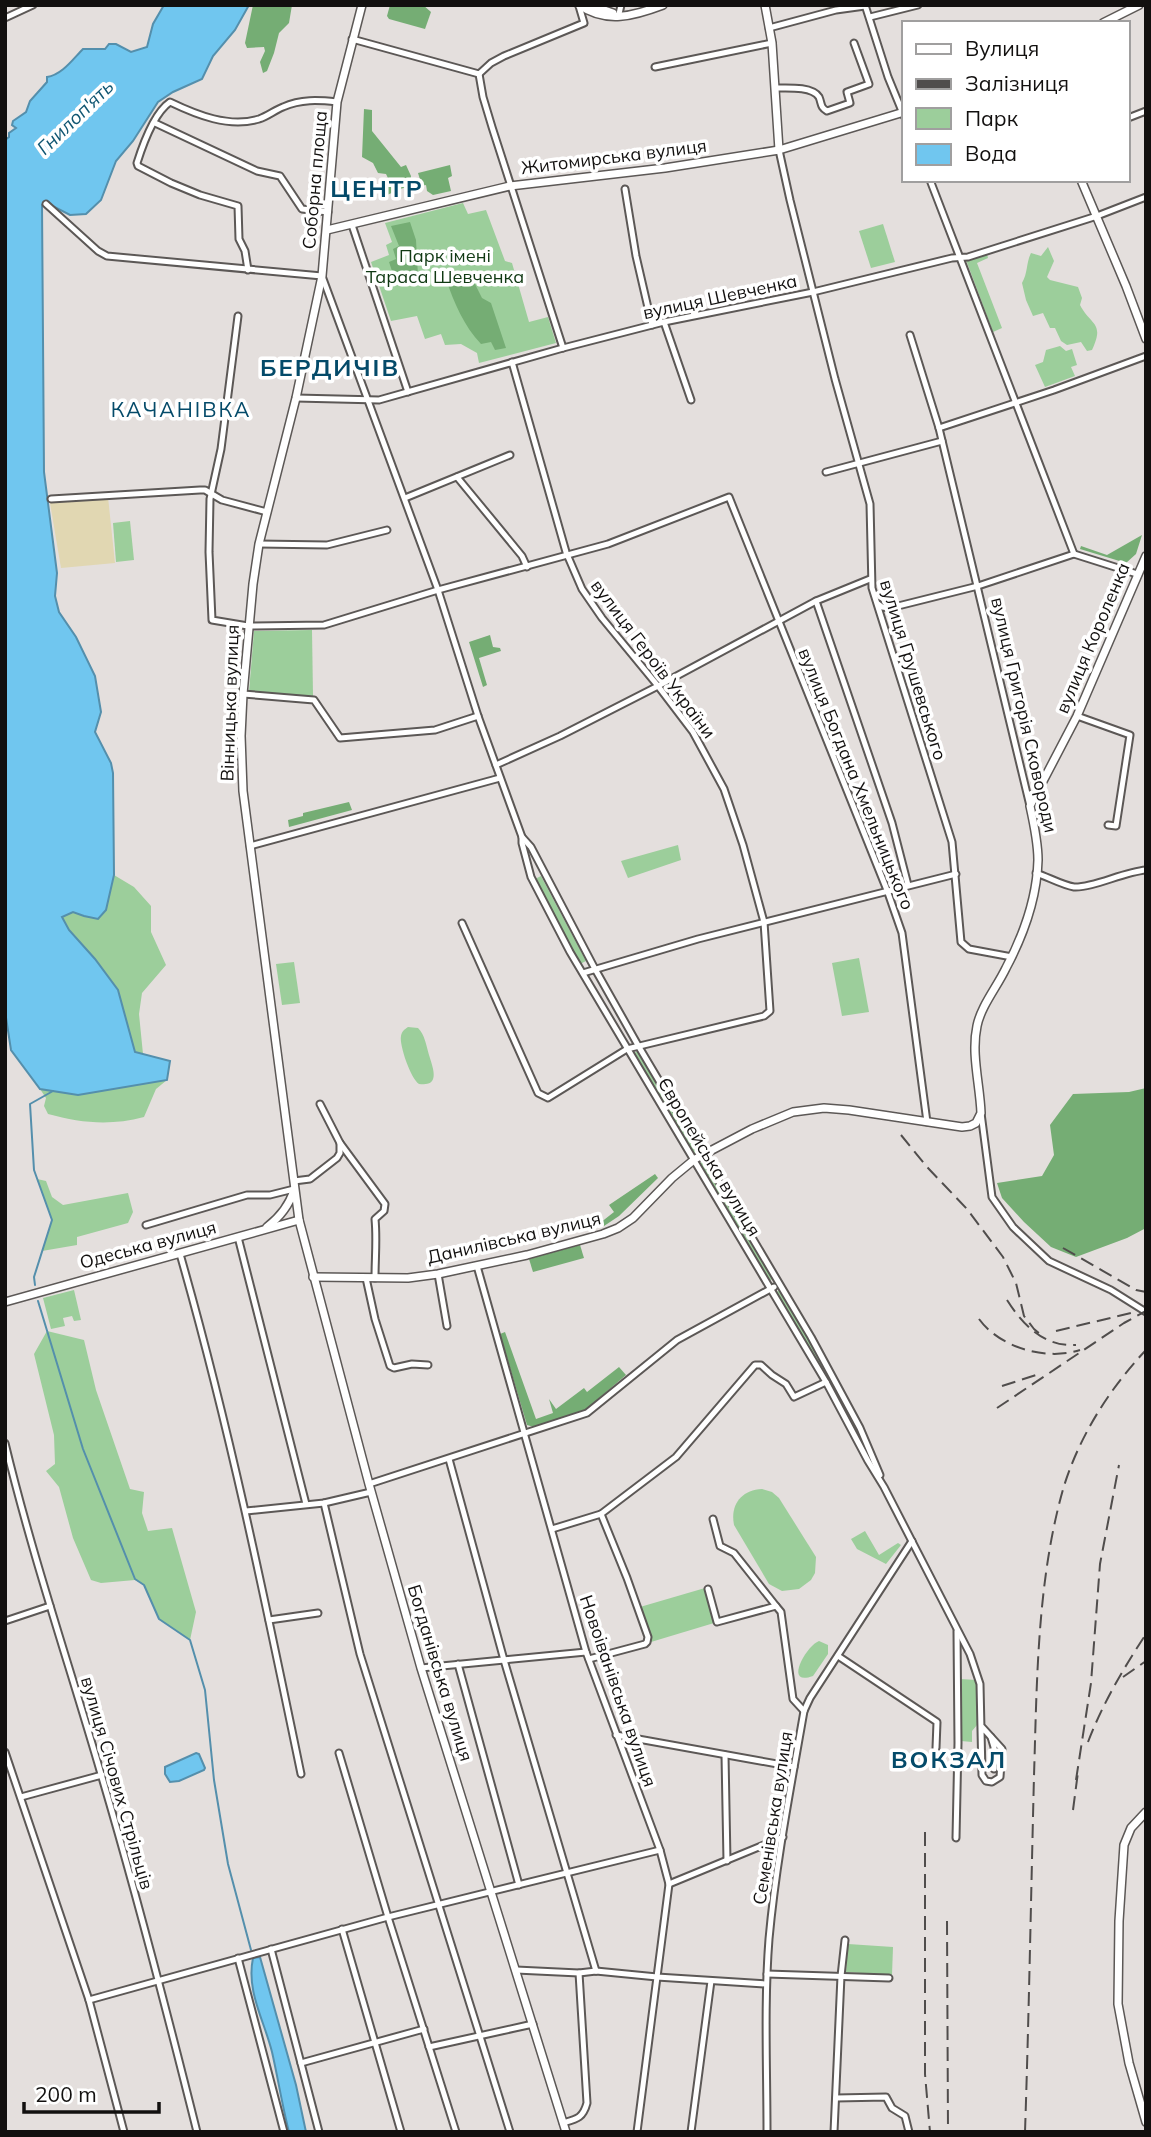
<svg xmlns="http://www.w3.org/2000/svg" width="1151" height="2137" font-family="Mulish,sans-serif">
<rect width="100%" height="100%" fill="#e4dfdd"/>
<g fill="#9cce9b">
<polygon points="463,203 468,214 486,210 505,261 512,263 529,322 548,317 556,343 479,363 477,353 461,344 445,345 441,334 425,339 417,316 391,321 371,262 389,255 386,245 392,242 385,223"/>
<polygon points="883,224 895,262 871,268 859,231"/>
<path d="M1048 247 1054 261 1047 277 1050 280 1078 287 1082 298 1080 305C1091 326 1105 322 1092 350L1087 351 1081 342 1067 345 1061 341 1055 328H1050L1043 313 1033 316 1026 300 1022 283C1028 273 1026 263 1031 253L1041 256Z"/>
<polygon points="987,254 988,258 977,263 1002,328 993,332 966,260"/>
<polygon points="1060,346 1066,351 1072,349 1077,365 1071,367 1075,376 1045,387 1035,365 1043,362 1046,350"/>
<polygon points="130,521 134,560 116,562 113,523"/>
<polygon points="312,630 313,696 249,692 254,631"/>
<polygon points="678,845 681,860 628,878 621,861"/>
<polygon points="114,875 134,887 151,906 151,932 166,965 142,993 139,1014 143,1054 135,1052 118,990 69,930 61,916 73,912 106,910"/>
<polygon points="541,876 586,961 580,964 535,879"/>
<polygon points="859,958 869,1012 842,1016 832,963"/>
<polygon points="294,962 300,1003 282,1005 276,964"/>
<path d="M408 1027 418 1028C425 1035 426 1045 429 1055 433 1068 441 1087 419 1084 411 1079 399 1045 401 1036 402 1031 404 1030 408 1027Z"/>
<polygon points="638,1051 699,1151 693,1155 632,1054"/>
<path d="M167 1080 156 1089 144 1117C110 1126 81 1123 48 1114L44 1106 46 1098 40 1089 78 1095Z"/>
<polygon points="704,1160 774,1278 769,1281 699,1164"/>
<polygon points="37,1179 46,1181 52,1197 63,1205 128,1193 133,1212 128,1223 77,1237 77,1245 42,1251 52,1220"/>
<polygon points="74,1290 81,1320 74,1321 72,1316 63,1318 65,1326 51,1329 43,1298"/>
<polygon points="781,1290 821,1358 872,1456 868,1458 817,1361 776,1292"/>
<polygon points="47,1331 84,1340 96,1390 130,1489 144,1492 142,1513 148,1531 172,1528 196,1612 190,1640 159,1619 144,1585 135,1580 101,1583 91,1580 73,1538 59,1487 46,1471 55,1464 54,1435 34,1354"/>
<path d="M762 1489 772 1492 779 1498 816 1557 815 1573 811 1580 799 1589 782 1591 769 1584 734 1525C730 1505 741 1490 762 1489Z"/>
<polygon points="865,1531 879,1555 898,1543 901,1545 886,1564 857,1549 851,1539"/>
<polygon points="705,1588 714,1623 651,1642 640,1607"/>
<path d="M819 1641 828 1645V1654L813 1676C783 1687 806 1646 819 1641Z"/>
<polygon points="960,1679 977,1680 977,1725 972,1731 972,1742 961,1741"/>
<polygon points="848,1944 893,1947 892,1975 846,1972"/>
</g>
<g fill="#75ad74">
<polygon points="253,5 292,5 289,23 279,33 274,53 267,71 263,73 260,62 265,51 264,47 247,48 245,43"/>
<polygon points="390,5 423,5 431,12 425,29 389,19 387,16"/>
<polygon points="364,109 372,110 372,131 401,167 406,165 411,176 410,185 387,195 385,187 391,184 386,174 378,173 373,163 362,157"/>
<polygon points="450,165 452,176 448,178 451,191 433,195 427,191 426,185 422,186 418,173"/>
<polygon points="410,222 416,240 418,276 396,283 389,262 396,259 393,249 399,246 391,226"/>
<path d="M470 274 482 298 491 303 506 348 495 350 491 342 481 344C464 326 454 303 446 279Z"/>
<polygon points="1142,535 1136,554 1126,563 1080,549 1081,546 1107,555"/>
<polygon points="490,635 493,647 500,648 501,651 479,658 487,685 483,687 469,642"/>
<polygon points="349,802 352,810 289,827 288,820 303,816 303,813"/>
<polygon points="1146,1088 1146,1228 1127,1238 1076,1257 1051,1247 1024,1222 1002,1198 997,1183 1042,1176 1054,1155 1050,1125 1073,1094 1129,1092"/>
<polygon points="655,1174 658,1178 619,1216 604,1226 600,1223 614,1212 609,1205"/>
<polygon points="580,1245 584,1258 533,1272 529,1259"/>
<polygon points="505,1332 536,1419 553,1413 549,1399 556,1409 584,1388 587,1392 619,1367 626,1375 584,1411 534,1427 527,1425 500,1334"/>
</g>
<polygon fill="#e1d7b2" points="108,497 115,563 61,568 50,503"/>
<g fill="#70c6ef" stroke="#548fac" stroke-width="2">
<path d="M164 5H249L235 30 213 56 202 79 173 92 158 102 133 141 116 161 101 200 86 214 70 215 45 202 42 205 44 472 57 573 55 596 59 612 76 637 95 676 101 712 95 732 111 763 113 773 114 875 106 910 98 919 84 916 73 912 62 917 69 930 95 959 118 990 135 1052 170 1061 167 1080 78 1095 40 1089 11 1050 5 1011V140L9 137V133L16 128 12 125 13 121 26 112 30 101 47 82V77C62 75 73 59 83 49H105L109 44H116L131 52 147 47 153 24Z"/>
<polygon points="196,1753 199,1754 205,1768 204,1770 179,1781 170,1782 165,1774 165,1767"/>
<path d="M260 1957 296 2085 306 2132H289C282 2105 278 2078 272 2052 264 2020 246 1991 253 1958Z"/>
</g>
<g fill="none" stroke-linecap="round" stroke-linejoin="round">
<g stroke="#548fac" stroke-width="2">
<polyline points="35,1285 34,1277 52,1220 34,1170 30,1104 53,1091"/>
<polyline points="38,1301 83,1449 135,1579 144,1585 159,1619 190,1640 205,1690 214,1780 228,1864 251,1950"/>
</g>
<g stroke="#5c5856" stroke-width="9">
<g id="minor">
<polyline points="865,5 888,77 904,116"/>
<polyline points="619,14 621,5"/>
<polyline points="870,17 918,5"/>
<polyline points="5,18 33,5"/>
<polyline points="769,28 836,10 865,6"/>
<polyline points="352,39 479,74"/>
<polyline points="655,67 772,43"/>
<polyline points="479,74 483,97 492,127 563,348"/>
<polyline points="479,74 491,63 504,56 584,23 579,6"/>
<path d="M775 88C787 88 812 86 819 97 822 104 820 107 827 111L850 103 847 92 869 84 854 43"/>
<polyline points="1128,118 1146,111"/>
<polyline points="155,123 257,171 280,176 302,209 328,212"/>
<polyline points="779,150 790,200 835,379 870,504 872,588 952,842 961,942 969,949 1012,957"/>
<polyline points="930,180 1074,554"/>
<polyline points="625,189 636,256 652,325"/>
<polyline points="46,204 98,251 107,256 322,276 438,590 478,716 522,837 522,843 531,877 570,952 826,1382 868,1461 884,1487 970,1654 980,1684 982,1775 986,1781 992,1782 1000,1777 1002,1749 982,1727"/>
<polyline points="352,225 408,392"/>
<path d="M248 270 245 251 239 239 238 206 200 195 171 183 138 166 137 163C143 144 154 113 170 102 197 115 229 128 259 119 268 116 275 110 283 107 301 99 318 100 337 102"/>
<polyline points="238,316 221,449 210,499 209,552 212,620 248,626 324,625 438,590 608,544 729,497 887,890 902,933 927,1122"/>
<polyline points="664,322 691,400"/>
<polyline points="910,335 939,428 1030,806"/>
<polyline points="296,398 379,400 563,348 664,322 813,292 952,258 968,257 1097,216 1146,197"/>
<polyline points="939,428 1054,390 1146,356"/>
<polyline points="826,472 942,441"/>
<polyline points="457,477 522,556 527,567"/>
<polyline points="405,498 510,455"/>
<polyline points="51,499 200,490 205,490 222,500 267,512"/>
<polyline points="259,544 327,545 387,530"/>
<polyline points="816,601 892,823 908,885"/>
<polyline points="878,604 882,607 890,608 978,586 1074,554 1137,574"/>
<polyline points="243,694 314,700 340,738 435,730 478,716"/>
<polyline points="1077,716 1130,735 1116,826 1108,825"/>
<polyline points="496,765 560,736 658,686 816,601 870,579"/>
<polyline points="522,837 531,847 595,969 639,1047 811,1337 860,1428 880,1475"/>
<polyline points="250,846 500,778"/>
<path d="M1036 873C1048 877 1062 885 1074 887 1093 888 1123 872 1146 870"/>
<polyline points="462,923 538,1093 548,1098 627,1049 764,1016 770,1011 764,922 743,845 724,789 693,732 658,686 602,618 582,589 566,552 512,362"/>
<polyline points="583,973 698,939 956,874"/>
<path d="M320 1104 340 1143 385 1204 384 1211 375 1219C377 1239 375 1258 375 1278"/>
<polyline points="981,1113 992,1197 1013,1227 1049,1261 1111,1290 1146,1312"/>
<polyline points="294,1181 310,1179 337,1158 340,1153 340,1143"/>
<polyline points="146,1225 247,1195 270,1195 294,1189"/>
<polyline points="238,1237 306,1504"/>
<path d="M180 1254C229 1425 265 1600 301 1774"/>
<polyline points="477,1266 586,1652 660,1850 669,1884 637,2132"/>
<polyline points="438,1274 447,1326"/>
<polyline points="366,1278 375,1319 390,1366 394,1368 412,1364 428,1365"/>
<path d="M5 1443C32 1555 69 1664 101 1774 136 1892 167 2012 197 2132"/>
<polyline points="449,1459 504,1660 596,1971"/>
<polyline points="369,1484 587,1413 677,1340 774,1287"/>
<polyline points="324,1503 360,1654 510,2132"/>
<polyline points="246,1511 324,1503 371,1492"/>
<polyline points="713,1519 720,1546 734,1553 776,1606"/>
<polyline points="552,1529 601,1514"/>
<polyline points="708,1589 717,1622 776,1606 781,1612 793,1699 804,1711"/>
<polyline points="269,1620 318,1613"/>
<polyline points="5,1621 50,1606"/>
<polyline points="838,1656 937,1722 936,1748"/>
<polyline points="589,1659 645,1644 647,1642 648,1637 627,1578 601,1514 676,1457 755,1365 761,1365 772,1375 786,1384 794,1397 826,1382"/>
<polyline points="458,1664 519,1885"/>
<polyline points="421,1668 586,1652"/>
<polyline points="616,1735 794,1767"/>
<polyline points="991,1737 994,1747 994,1769"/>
<polyline points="5,1752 89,2000 124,2132"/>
<polyline points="339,1753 388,1917 456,2132"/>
<polyline points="725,1755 727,1861"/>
<polyline points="21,1797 102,1775"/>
<polyline points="956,1838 958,1743 957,1631"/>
<polyline points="669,1884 783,1837"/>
<polyline points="342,1929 401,2132"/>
<polyline points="271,1949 319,2132"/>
<polyline points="238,1958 284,2132"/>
<polyline points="516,1970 579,1973 596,1971 657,1977 766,1984"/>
<polyline points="767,1974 889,1978"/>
<polyline points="89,2000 388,1917 660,1850"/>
<polyline points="429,2047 533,2024"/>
<polyline points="301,2063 424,2029"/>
<polyline points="836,2098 886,2097 892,2108 905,2116 909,2132"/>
<path d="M563 2123C577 2119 583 2118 587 2103L579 1973"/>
<polyline points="691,2132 711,1981"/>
<path d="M767 2132C767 2068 764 2003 769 1939 776 1862 791 1786 804 1711L810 1698 912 1541"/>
<polyline points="834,2132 841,1976 845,1940"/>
</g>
</g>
<g stroke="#5c5856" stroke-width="10">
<g id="major">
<polyline points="362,5 337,102 322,276 296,398 259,544 253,584 243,694 241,736 243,791 299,1220 369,1484 421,1668 566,2132"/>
<path d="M579 5C606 24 634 16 663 5"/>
<polyline points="590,5 613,13"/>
<polyline points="765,5 772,43 779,150"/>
<polyline points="1103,23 1139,5"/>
<polyline points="1081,180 1126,286 1146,339"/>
<polyline points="327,230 510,186 665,168 779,150 904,112"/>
<path d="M267 1227C280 1217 289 1206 294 1190"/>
<path d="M313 1277 408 1278 438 1274 527 1255 603 1234 618 1228 633 1218 672 1178 695 1159 752 1129 793 1112 824 1108 849 1110 962 1127 970 1126 976 1123 981 1113C980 1085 971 1054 977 1026 981 1006 997 987 1006 968 1023 936 1037 897 1038 860 1038 842 1034 824 1030 806L1077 716 1146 556"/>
<polyline points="5,1302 299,1220"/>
<polyline points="1146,1812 1131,1828 1124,1845 1119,1921 1118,2004 1129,2063 1146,2122"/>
</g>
</g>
<use href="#minor" stroke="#fff" stroke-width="5"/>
<use href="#major" stroke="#fff" stroke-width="7"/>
<g stroke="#504d4c" stroke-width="2" stroke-dasharray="14 7" stroke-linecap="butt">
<polyline points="901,1135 927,1167 967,1209 1003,1257 1016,1283 1024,1316 1034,1329 1041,1335"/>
<polyline points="1063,1248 1136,1290 1146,1292"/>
<path d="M1007 1300C1023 1325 1044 1347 1076 1345"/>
<path d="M979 1319C1000 1348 1047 1361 1080 1350"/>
<polyline points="1056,1331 1135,1312"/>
<polyline points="1002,1386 1039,1374"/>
<polyline points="997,1408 1124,1323 1146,1311"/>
<polyline points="1123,1677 1146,1661"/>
<path d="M1088 1742C1103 1703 1123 1669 1146 1634"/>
<polyline points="1076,1780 1091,1683 1100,1564 1119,1465"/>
<polyline points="1073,1810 1078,1772"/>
<polyline points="925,1832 925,2074 930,2132"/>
<polyline points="947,1921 948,2132"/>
<path d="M1025 2132C1029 2013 1031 1894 1034 1776 1037 1680 1037 1579 1064 1486 1080 1435 1110 1388 1146 1350"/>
</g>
</g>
<g text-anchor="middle" stroke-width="7" stroke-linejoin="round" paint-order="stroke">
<g font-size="18" fill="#12100f" stroke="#fff">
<text transform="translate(614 157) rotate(-7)" y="6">Житомирська вулиця</text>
<text transform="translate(315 180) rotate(-85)" y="6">Соборна площа</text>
<text transform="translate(720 297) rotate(-12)" y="6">вулиця Шевченка</text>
<text transform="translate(1093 638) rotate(-67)" y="6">вулиця Короленка</text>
<text transform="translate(653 659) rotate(53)" y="6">вулиця Героїв України</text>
<text transform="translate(913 670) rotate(73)" y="6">вулиця Грушевського</text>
<text transform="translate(230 703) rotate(-88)" y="6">Вінницька вулиця</text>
<text transform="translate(1024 715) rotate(77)" y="6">вулиця Григорія Сковороди</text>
<text transform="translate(856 779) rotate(68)" y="6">вулиця Богдана Хмельницького</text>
<text transform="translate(709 1157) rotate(59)" y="6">Європейська вулиця</text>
<text transform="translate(514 1238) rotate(-13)" y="6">Данилівська вулиця</text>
<text transform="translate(148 1245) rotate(-15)" y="6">Одеська вулиця</text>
<text transform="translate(440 1673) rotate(73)" y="6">Богданівська вулиця</text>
<text transform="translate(618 1691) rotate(71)" y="6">Новоіванівська вулиця</text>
<text transform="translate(117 1783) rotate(74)" y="6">вулиця Січових Стрільців</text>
<text transform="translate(773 1818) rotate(-81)" y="6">Семенівська вулиця</text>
</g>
<g font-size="18" fill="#103913" stroke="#fff">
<text x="445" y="262">Парк імені<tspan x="445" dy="21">Тараса Шевченка</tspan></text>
</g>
<g font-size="19" font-style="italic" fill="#105672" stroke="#fff">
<text transform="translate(75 117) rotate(-44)" y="7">Гнилоп'ять</text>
</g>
<g font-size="21" letter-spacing="2" fill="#044a69" stroke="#fff">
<text x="181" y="417">КАЧАНІВКА</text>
</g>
<g font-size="24" font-weight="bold" letter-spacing="2" fill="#044a69" stroke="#fff">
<text x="377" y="197">ЦЕНТР</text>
<text x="330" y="376">БЕРДИЧІВ</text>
<text x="949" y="1768">ВОКЗАЛ</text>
</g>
</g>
<rect width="1151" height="2137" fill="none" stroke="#12100f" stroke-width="14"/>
<rect x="902" y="21" width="228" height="161" fill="#ffffff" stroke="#a09f9f" stroke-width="2"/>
<rect x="916" y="44" width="35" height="10" fill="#ffffff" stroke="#a09f9f" stroke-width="2"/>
<text x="965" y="56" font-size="21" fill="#12100f">Вулиця</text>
<rect x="916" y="79" width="35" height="10" fill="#504d4c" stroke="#a09f9f" stroke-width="2"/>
<text x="965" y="91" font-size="21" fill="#12100f">Залізниця</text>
<rect x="916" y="108" width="35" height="21" fill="#9cce9b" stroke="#a09f9f" stroke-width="2"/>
<text x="965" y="126" font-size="21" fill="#12100f">Парк</text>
<rect x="916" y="144" width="35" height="21" fill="#70c6ef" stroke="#a09f9f" stroke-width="2"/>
<text x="965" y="161" font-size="21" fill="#12100f">Вода</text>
<path d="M24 2102v10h135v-10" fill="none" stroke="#12100f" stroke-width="3.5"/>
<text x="35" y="2102" font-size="21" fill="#12100f" stroke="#ffffff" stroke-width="5" paint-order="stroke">200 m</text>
</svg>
